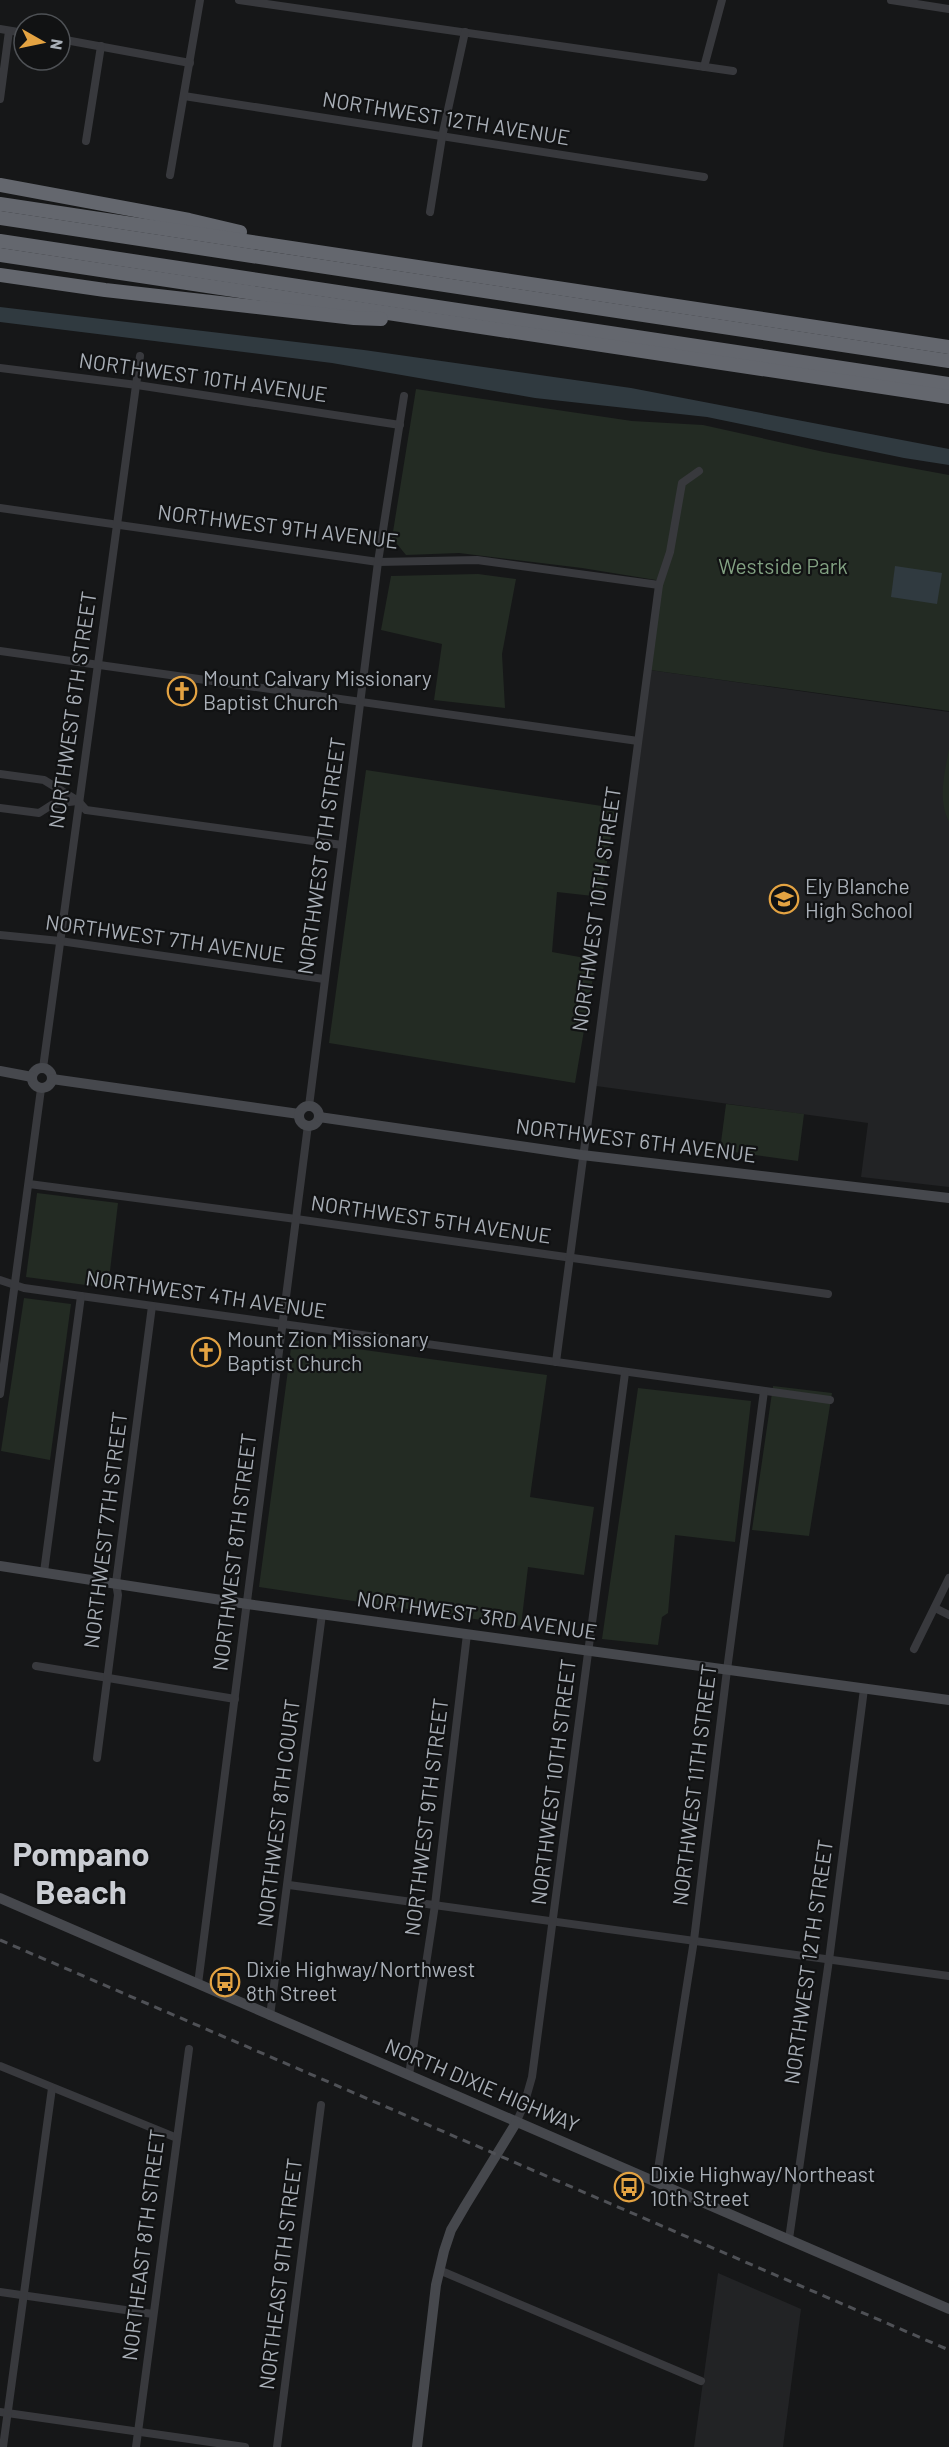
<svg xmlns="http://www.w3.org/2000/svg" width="949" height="2447" font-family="Barlow,sans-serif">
<rect width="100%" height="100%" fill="#161718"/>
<g fill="#222325">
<polygon points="650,670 949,712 949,1187 861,1177 868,1123 596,1086"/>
<polygon points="718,2273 801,2309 783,2447 694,2447"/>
</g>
<g fill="#232b23">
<polygon points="416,389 632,421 703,425 824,452 949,475 949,711 650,670 662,581 582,568 459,553 406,555 392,538"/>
<polygon points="478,574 516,579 502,654 505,708 434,700 442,644 381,630 391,576"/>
<path d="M949 748V822C937 798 945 773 949 748Z"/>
<polygon points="366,770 615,808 602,897 557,892 552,952 596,960 575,1083 329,1043"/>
<polygon points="726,1104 804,1114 798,1161 720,1150"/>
<polygon points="37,1193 118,1203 108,1288 26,1277"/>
<polygon points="24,1298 71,1304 50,1460 1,1451"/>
<polygon points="292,1340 547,1375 530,1497 594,1507 584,1575 528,1567 521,1626 259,1587"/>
<polygon points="773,1386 832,1393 809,1536 752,1530"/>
<polygon points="638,1388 751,1401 735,1542 675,1535 668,1613 662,1617 658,1645 602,1639"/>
</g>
<g fill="#303a40">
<polygon points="0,307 364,350 631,388 949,449 949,465 904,458 707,417 535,398 332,363 0,322"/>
<polygon points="895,566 942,573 937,604 891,597"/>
</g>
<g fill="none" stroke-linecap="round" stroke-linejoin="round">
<g stroke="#38393d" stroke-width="8">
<polyline points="239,0 733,71"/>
<polyline points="891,0 949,9"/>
<polyline points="0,29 24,33"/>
<polyline points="60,39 190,63"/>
<polyline points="704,67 722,0"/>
<polyline points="184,96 704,177"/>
<polyline points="0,99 9,31"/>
<polyline points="86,141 101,46"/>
<polyline points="170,175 200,0"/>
<polyline points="430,212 442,137 465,32"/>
<polyline points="0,368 137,385 400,425"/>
<polyline points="0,508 378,562 477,560 659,585"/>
<polyline points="0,651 638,741"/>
<polyline points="0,774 44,780 78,801 86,810 342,845"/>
<polyline points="0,808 39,813 53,804 77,801"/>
<polyline points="0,935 60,941 324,979"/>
<polyline points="43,1068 140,356"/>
<polyline points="309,1106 378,562 404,396"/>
<polyline points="29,1184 296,1219 828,1294"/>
<polyline points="0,1280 24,1288 81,1296 830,1400"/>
<polyline points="556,1362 659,585 670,552 682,483 699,471"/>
<polyline points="0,1394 41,1089"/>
<polyline points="44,1572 81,1296"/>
<polyline points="935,1608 949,1615"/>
<polyline points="914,1649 949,1578"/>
<polyline points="36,1666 235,1699"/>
<polyline points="97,1758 118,1595 116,1583 152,1306"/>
<polyline points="289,1885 949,1976"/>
<polyline points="198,1984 308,1125"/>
<polyline points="270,2016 322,1614"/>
<polyline points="0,2066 177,2138"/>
<polyline points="409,2075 435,1905 467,1634"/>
<polyline points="516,2123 524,2105 532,2077 625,1373"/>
<polyline points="656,2182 694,1940 727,1670 764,1391"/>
<polyline points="789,2239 829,1960 864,1689"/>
<polyline points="439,2270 701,2381"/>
<polyline points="0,2292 153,2314"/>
<polyline points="0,2412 245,2447"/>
<polyline points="3,2447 52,2088"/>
<polyline points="136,2447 189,2049"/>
<polyline points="277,2447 321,2105"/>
</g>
<g stroke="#46484d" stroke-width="10">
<circle cx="42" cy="1078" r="10"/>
<polyline points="0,1071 32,1077"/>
<polyline points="52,1079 299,1114"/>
<circle cx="309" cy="1116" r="10"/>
<polyline points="319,1117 582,1155 949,1198"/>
<polyline points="0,1566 247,1604 949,1700"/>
<polyline points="0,1898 949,2309"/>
<polyline points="417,2447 436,2285 444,2251 451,2230 465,2206 516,2123"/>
</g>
<g stroke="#64676e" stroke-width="14">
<polyline points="0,185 189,220 240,232"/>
<polyline points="0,204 949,347"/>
<polyline points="0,218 949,361"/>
<polyline points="0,241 949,384"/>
<polyline points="0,255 949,397"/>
<polyline points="0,275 105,290 354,318 381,319"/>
</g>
<polyline stroke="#4f5156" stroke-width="3" stroke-dasharray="8 6" stroke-linecap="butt" points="0,1940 949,2350"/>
</g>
<defs>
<g id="church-ring" transform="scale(1.5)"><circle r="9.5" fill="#111213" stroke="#e4a342" stroke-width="1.5"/><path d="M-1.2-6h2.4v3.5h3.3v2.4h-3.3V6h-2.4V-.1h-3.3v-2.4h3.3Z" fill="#e4a342"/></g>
<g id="school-ring" transform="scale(1.5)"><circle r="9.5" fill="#111213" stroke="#e4a342" stroke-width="1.5"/><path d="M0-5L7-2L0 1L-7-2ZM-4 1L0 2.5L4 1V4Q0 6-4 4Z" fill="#e4a342"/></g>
<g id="bus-ring" transform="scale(1.5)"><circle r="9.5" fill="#111213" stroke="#e4a342" stroke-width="1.5"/><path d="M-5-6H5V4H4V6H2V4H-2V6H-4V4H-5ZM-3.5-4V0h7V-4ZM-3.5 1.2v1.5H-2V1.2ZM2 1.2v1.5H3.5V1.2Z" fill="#e4a342"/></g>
</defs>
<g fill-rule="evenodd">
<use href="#church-ring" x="182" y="691"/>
<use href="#school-ring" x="784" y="899"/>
<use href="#church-ring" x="206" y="1352"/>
<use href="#bus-ring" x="225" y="1982"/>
<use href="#bus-ring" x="629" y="2187"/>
</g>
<g text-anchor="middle" stroke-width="4.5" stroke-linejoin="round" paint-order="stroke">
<g font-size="21" fill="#a9afb7" stroke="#111213">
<text transform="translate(446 119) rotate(9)" y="7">NORTHWEST 12TH AVENUE</text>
<text transform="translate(203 378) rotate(8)" y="7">NORTHWEST 10TH AVENUE</text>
<text transform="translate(278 527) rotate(7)" y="7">NORTHWEST 9TH AVENUE</text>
<text transform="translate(73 710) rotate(-82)" y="7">NORTHWEST 6TH STREET</text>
<text transform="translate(322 856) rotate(-82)" y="7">NORTHWEST 8TH STREET</text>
<text transform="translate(597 909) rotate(-82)" y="7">NORTHWEST 10TH STREET</text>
<text transform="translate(165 939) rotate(8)" y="7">NORTHWEST 7TH AVENUE</text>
<text transform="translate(636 1141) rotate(7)" y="7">NORTHWEST 6TH AVENUE</text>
<text transform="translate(431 1220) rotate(8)" y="7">NORTHWEST 5TH AVENUE</text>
<text transform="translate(206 1295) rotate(8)" y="7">NORTHWEST 4TH AVENUE</text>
<text transform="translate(106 1530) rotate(-83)" y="7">NORTHWEST 7TH STREET</text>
<text transform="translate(235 1552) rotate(-83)" y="7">NORTHWEST 8TH STREET</text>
<text transform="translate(477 1616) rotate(8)" y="7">NORTHWEST 3RD AVENUE</text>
<text transform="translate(554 1782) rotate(-83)" y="7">NORTHWEST 10TH STREET</text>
<text transform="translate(695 1785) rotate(-83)" y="7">NORTHWEST 11TH STREET</text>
<text transform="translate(279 1813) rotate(-83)" y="7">NORTHWEST 8TH COURT</text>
<text transform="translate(427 1817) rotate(-83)" y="7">NORTHWEST 9TH STREET</text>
<text transform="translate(809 1962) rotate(-82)" y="7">NORTHWEST 12TH STREET</text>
<text transform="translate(482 2086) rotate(23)" y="7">NORTH DIXIE HIGHWAY</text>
<text transform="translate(144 2245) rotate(-83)" y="7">NORTHEAST 8TH STREET</text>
<text transform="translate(281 2274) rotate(-83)" y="7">NORTHEAST 9TH STREET</text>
</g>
<g font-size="21" fill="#82a182" stroke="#111213">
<text x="783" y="574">Westside Park</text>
</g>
<g font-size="21" fill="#a9afb7" stroke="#111213" text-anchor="start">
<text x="203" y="686">Mount Calvary Missionary<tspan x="203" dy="24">Baptist Church</tspan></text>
<text x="805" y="894">Ely Blanche<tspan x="805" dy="24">High School</tspan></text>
<text x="227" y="1347">Mount Zion Missionary<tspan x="227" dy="24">Baptist Church</tspan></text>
<text x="246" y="1977">Dixie Highway/Northwest<tspan x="246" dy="24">8th Street</tspan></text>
<text x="650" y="2182">Dixie Highway/Northeast<tspan x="650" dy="24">10th Street</tspan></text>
</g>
<g font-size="33" font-weight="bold" fill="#cacdd3" stroke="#111213">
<text x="81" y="1866">Pompano<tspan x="81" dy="38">Beach</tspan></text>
</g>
</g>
<g transform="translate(42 42) rotate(99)"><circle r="28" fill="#111213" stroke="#4e5155" stroke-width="1.5"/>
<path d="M0-4.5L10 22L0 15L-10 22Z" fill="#e4a342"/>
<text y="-9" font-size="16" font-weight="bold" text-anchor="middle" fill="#a9afb7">N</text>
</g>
</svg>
